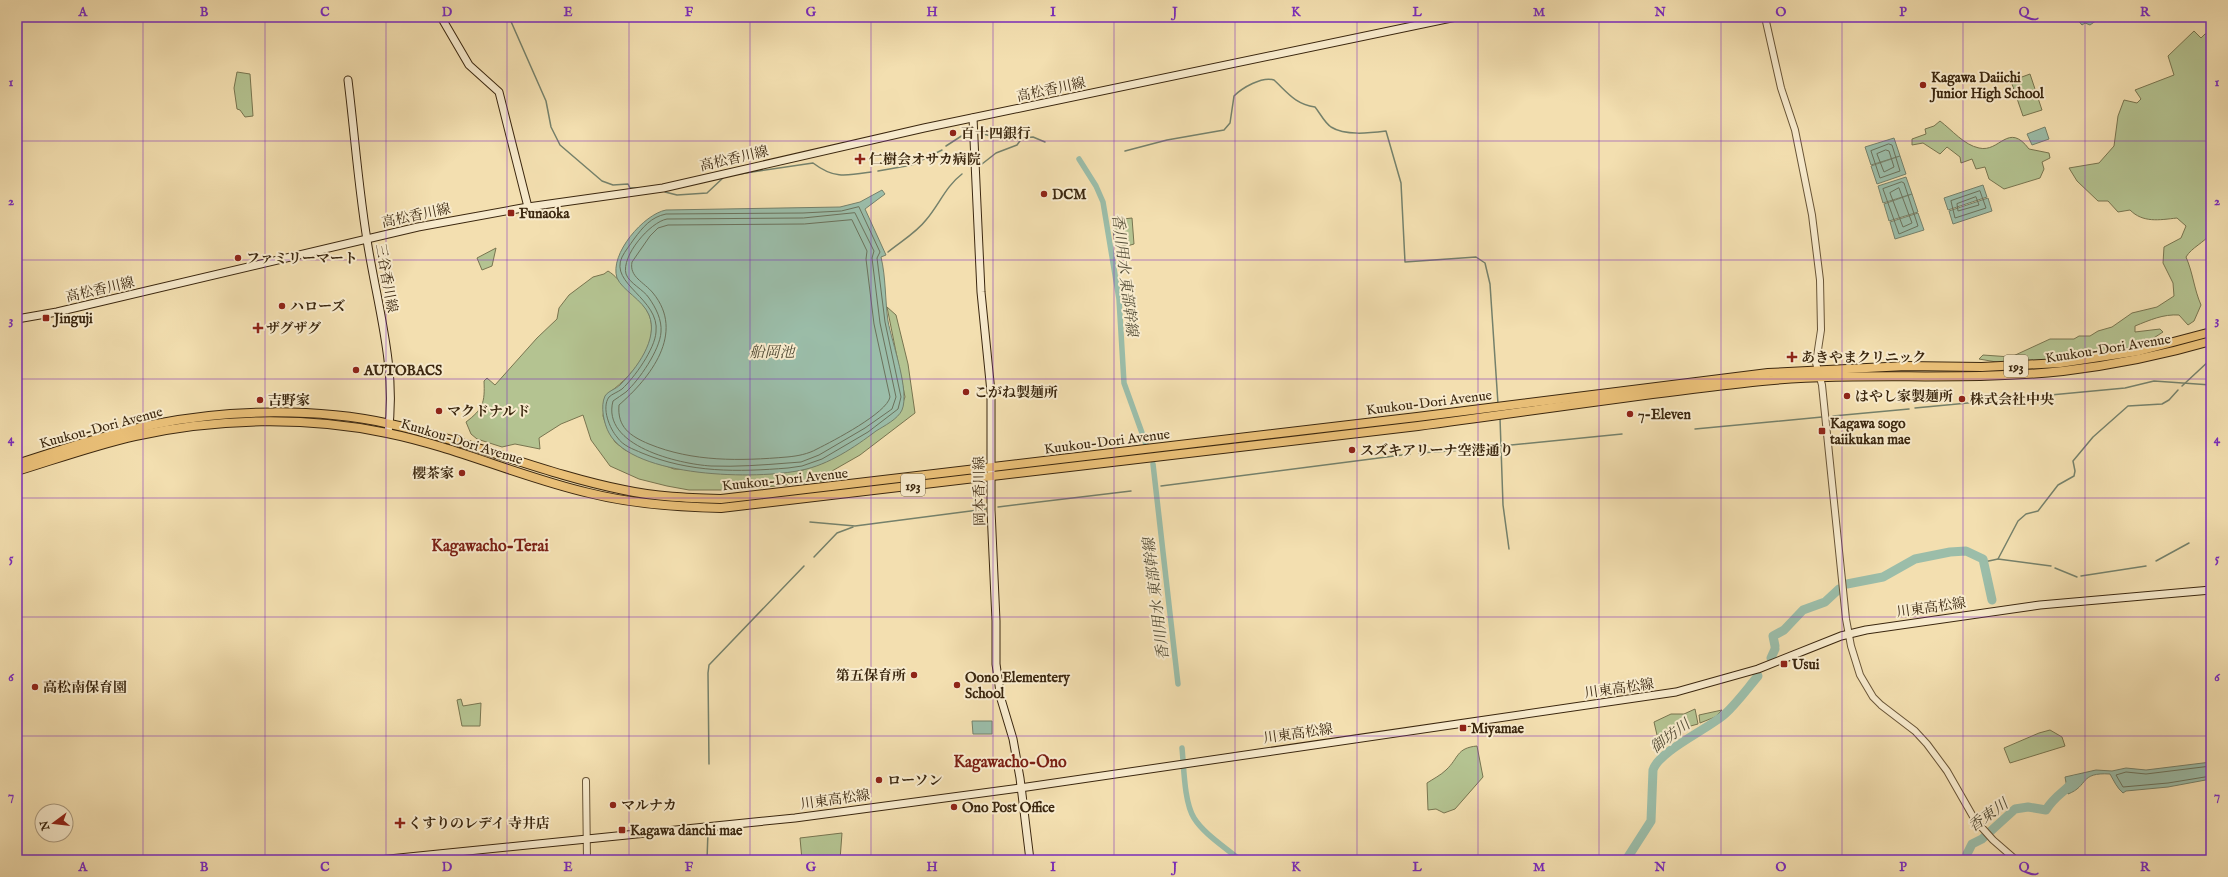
<svg xmlns="http://www.w3.org/2000/svg" width="2228" height="877" font-family="'IM FELL English','Noto Serif JP',serif">
<rect width="100%" height="100%" fill="#f3dfb0"/>
<filter id="stains"><feTurbulence type="fractalNoise" baseFrequency=".005" numOctaves="4"/><feColorMatrix values="0 0 0 0 .2 0 0 0 0 .09 0 0 0 0 .02 0 0 0 .5 -.17"/></filter>
<radialGradient id="worn" r=".72"><stop offset=".6" stop-color="#630" stop-opacity="0"/><stop offset="1" stop-color="#630" stop-opacity=".3"/></radialGradient>
<g fill="#b4c391" stroke="#787550">
<path d="M2194 31 2201 38 2205 34 2211 32V233C2204 243 2192 247 2186 257 2193 273 2194 289 2201 305L2194 321 2188 325 2179 315C2163 314 2150 320 2135 326V332L2160 329 2163 332 2138 348 2094 356 2008 364 1979 359 1983 355 2011 357 2050 339H2074L2079 336H2090L2098 331 2112 327 2132 313 2157 307 2174 296 2173 283 2163 263 2164 247 2181 238 2186 226 2177 218C2159 220 2143 223 2130 210L2118 212 2108 201H2098L2077 181 2069 168 2099 163 2114 146 2118 116 2124 100 2137 103 2141 99 2135 90 2174 75 2168 56Z"/>
<polygon points="237,72 250,74 253,116 245,117 240,110 237,109 234,88"/>
<polygon points="2030,74 2042,110 2023,116 2011,81"/>
<path d="M1940 121C1952 130 1964 145 1979 148 2000 153 2008 121 2029 149L2049 153 2050 158 2042 162 2044 169 2040 178 2004 189 1989 179 1985 167 1976 169 1972 159 1961 163 1960 157 1947 147 1940 154 1923 143 1912 145V139L1926 134 1925 129 1934 126Z"/>
<polygon points="1132,218 1134,244 1127,246 1115,244 1112,224 1123,223 1123,219"/>
<polygon points="496,248 492,266 482,270 477,258"/>
<path d="M608 271C615 275 621 283 627 289 636 297 646 306 650 317 659 347 629 379 606 395L603 416 606 425 615 442 625 450 674 469 773 473 803 470 823 463 844 451 898 415 905 397 887 307 896 315 908 364 915 413 860 455 832 471 834 480 737 490H689L667 486 639 479 610 466 591 440 583 415 561 424 539 438 540 449 515 444 502 447 477 439 471 434 466 422C483 409 485 403 484 381L487 378 495 385 537 338 557 319 559 308 569 295 593 277 604 274Z"/>
<polygon points="461,699 463,706 481,703 480,726 462,726 457,700"/>
<polygon points="1695,709 1698,724 1657,735 1654,722 1671,714 1684,714"/>
<polygon points="1722,710 1715,717 1700,723 1699,715"/>
<polygon points="2050,730 2062,737 2065,746 2010,763 2004,748 2039,733"/>
<path d="M1477 746 1483 777 1455 809 1444 813 1436 809 1428 810 1427 783C1433 779 1441 775 1446 770 1459 758 1456 748 1477 746Z"/>
<polygon points="842,833 840,860 802,860 800,838"/>
</g>
<g fill="#9bbda9" stroke="#75816b">
<polygon points="2075,17 2107,17 2107,20 2102,21 2100,18 2090,25 2085,23 2082,25"/>
<polygon points="2045,127 2049,139 2032,145 2027,134"/>
<polygon points="1894,138 1900,156 1871,165 1865,147"/>
<polygon points="1900,156 1906,174 1877,184 1871,166"/>
<polygon points="1906,177 1912,194 1883,203 1878,186"/>
<polygon points="1983,185 1987,197 1948,210 1944,198"/>
<path d="M882 190 885 194 865 209 886 255 881 257C886 278 885 300 888 321 892 343 910 391 902 410 898 419 884 426 876 431 855 447 828 465 802 470 758 480 633 478 609 433 604 424 600 406 605 396 608 391 616 389 620 385 636 369 659 339 649 315 643 300 622 290 617 278 609 254 644 214 666 210L840 207 860 202Z"/>
<polygon points="1912,194 1918,212 1889,221 1884,204"/>
<polygon points="1988,198 1992,211 1953,224 1949,211"/>
<polygon points="1918,213 1924,230 1895,239 1890,222"/>
<polygon points="972,721 992,721 992,734 973,734"/>
<path d="M2211 762V779L2168 787 2126 791 2123 793C2117 788 2114 781 2110 774 2079 772 2089 786 2068 794L2065 777 2096 770 2112 771 2126 768 2146 770Z"/>
</g>
<g fill="none" stroke-linecap="round" stroke-linejoin="round">
<g stroke="#6b725c" stroke-width="1">
<polygon points="1889,144 1892,145 1900,171 1880,178 1871,151"/>
<polygon points="1886,150 1889,151 1894,167 1884,172 1877,154"/>
<polygon points="1902,182 1904,183 1918,226 1899,234 1883,189"/>
<polygon points="1899,188 1912,223 1903,227 1890,193"/>
<polygon points="1980,191 1986,208 1955,218 1951,201"/>
<polygon points="1976,197 1979,205 1958,211 1957,204"/>
<path d="M859 207 880 252 877 258 885 322 901 397 898 409 868 432 822 459 802 466 788 468C738 472 690 473 642 453 633 449 623 446 617 437 610 429 601 408 609 397 612 394 618 392 622 389 634 378 655 349 656 332 660 299 609 284 622 257 625 251 630 245 634 239 643 227 651 217 666 214L803 213 841 211Z"/>
<path d="M855 213 874 251 872 258 880 323 896 397 892 409 865 428 819 455 801 462 788 463C763 465 736 467 711 466 679 464 601 446 613 401 617 398 622 395 626 392 639 380 660 350 661 332 662 320 656 308 649 298 644 290 629 283 626 274 621 256 650 222 667 219L803 218Z"/>
<path d="M852 220 867 251 866 259 874 324 890 397C887 413 833 441 817 449 808 454 798 456 787 457 740 461 693 462 649 444 630 436 617 427 619 405 650 378 686 333 653 293 644 282 629 277 632 262L650 236 658 228 668 225 804 224Z"/>
<polyline points="2211,766 2146,774 2126,772 2116,775 2123,787 2168,783 2211,776"/>
</g>
<g stroke="#75816b" stroke-width="1.5">
<polyline points="509,17 546,101 551,127 560,145 602,181 613,185 628,184 630,188 640,188"/>
<polyline points="980,133 1005,140 1033,137 1045,142"/>
<polyline points="946,146 963,135 971,134"/>
<path d="M1125 151 1167 140 1224 130 1230 123 1234 96C1242 88 1262 76 1274 80 1288 93 1295 104 1315 107 1320 113 1324 122 1331 127 1345 136 1370 133 1386 131L1401 183 1405 262 1476 257 1485 263 1490 284 1498 404"/>
<polyline points="982,164 996,153 1017,145 1022,138"/>
<polyline points="878,171 912,165 942,150"/>
<path d="M739 174 813 163C834 179 846 176 871 172"/>
<polyline points="665,192 677,195 707,193 724,177"/>
<path d="M888 252C900 242 916 233 926 220 939 205 946 186 962 174"/>
<polyline points="2182,386 2211,359"/>
<polyline points="1915,408 2125,388 2154,381 2211,385"/>
<polyline points="1833,416 1909,409"/>
<polyline points="1500,418 1503,505 1509,549"/>
<polyline points="1695,429 1822,417"/>
<polyline points="1501,446 1622,434"/>
<polyline points="1419,453 1494,448"/>
<polyline points="1161,486 1410,454"/>
<polyline points="998,507 1131,491"/>
<polyline points="810,522 855,526 986,509"/>
<polyline points="814,557 837,533 853,527"/>
<polyline points="1998,559 2051,566"/>
<polyline points="2156,561 2189,543"/>
<polyline points="1984,562 1998,559 2018,521 2026,514 2038,511 2058,485 2074,476 2075,471 2073,461 2093,437 2128,406 2162,404 2169,400 2178,390"/>
<polyline points="2055,568 2077,577"/>
<polyline points="2081,576 2146,566"/>
<polyline points="709,764 708,673 709,665 804,566"/>
<polyline points="707,860 708,831"/>
</g>
<g stroke="#9bbda9" stroke-width="5.5">
<polyline points="1079,159 1096,186 1103,202 1119,299 1124,383 1146,444"/>
<polyline points="1153,464 1178,684"/>
<path d="M1182 748C1184 767 1184 802 1194 818 1204 834 1225 847 1240 860"/>
</g>
<g stroke="#9bbda9" stroke-width="9">
<polyline points="1847,584 1883,577 1915,559 1950,552 1966,551 1983,559 1992,600"/>
<polyline points="1775,646 1773,636 1784,630 1803,610 1825,602 1839,589"/>
<polyline points="1771,658 1775,649"/>
<path d="M1626 860 1651 821 1653 770C1659 751 1708 729 1725 714 1737 703 1747 689 1758 676"/>
<path d="M1967 860V854L1972 844 1982 839 2015 809 2028 807 2046 810C2055 795 2065 792 2075 780"/>
</g>
<g stroke="#695537" stroke-width="8">
<g id="tertiary">
<polyline points="1765,17 1781,88 1795,130 1812,215 1820,280 1821,330 1816,363 1822,385 1846,619 1851,646 1860,675 1873,697 1881,705 1915,731 1927,744 1947,771 1975,820 1993,840 2016,860"/>
<polyline points="586,781 587,860"/>
</g>
</g>
<g stroke="#3b270f" stroke-width="9">
<g id="secondary">
<polyline points="441,17 469,65 499,92 528,207"/>
<path d="M348 80C355 137 359 196 369 252 379 311 397 373 388 433"/>
<polyline points="973,118 981,292 991,392 991,510 996,621 996,664 1001,699 1013,739 1020,778 1030,860"/>
<polyline points="17,319 57,312 418,227 528,207 663,188 924,128 1456,17"/>
<polyline points="379,860 795,818 1020,788 1676,692 1758,669 1841,636 1866,630 2040,605 2211,590"/>
</g>
</g>
<g stroke="#3b270f" stroke-width="10">
<g id="trunk">
<path d="M17 464C63 449 109 434 156 424 229 409 318 408 390 424 470 441 544 474 624 490 656 497 689 498 721 499L1417 417 1768 373 1906 366 1982 367 2060 363 2139 351 2211 332"/>
<path d="M17 471C56 459 95 445 135 436 217 418 305 416 387 433 456 447 520 477 589 493 632 504 676 507 721 508 953 479 1186 455 1418 426 1533 411 1647 393 1762 381 1862 371 1963 382 2063 371 2113 365 2163 355 2211 341"/>
</g>
</g>
<use href="#tertiary" stroke="#f7eacc" stroke-width="6"/>
<use href="#secondary" stroke="#f7eacc" stroke-width="7"/>
<use href="#trunk" stroke="#eac078" stroke-width="8"/>
</g>
<path fill="none" stroke="#7b2cbf" stroke-width="1" stroke-opacity="0.55" d="M143 17V860M265 17V860M386 17V860M507 17V860M629 17V860M750 17V860M871 17V860M993 17V860M1114 17V860M1235 17V860M1357 17V860M1478 17V860M1599 17V860M1721 17V860M1842 17V860M1963 17V860M2085 17V860M17 141H2211M17 260H2211M17 379H2211M17 498H2211M17 617H2211M17 736H2211"/>
<g fill="#8f2418" stroke="#f7eacc" stroke-width="1.5">
<circle cx="1923" cy="85" r="4"/>
<circle cx="953" cy="133" r="4"/>
<path d="M858 153h4v4h4v4h-4v4h-4v-4h-4v-4h4z"/>
<circle cx="1044" cy="194" r="4"/>
<rect x="507" y="209" width="8" height="8" rx="2"/>
<circle cx="238" cy="258" r="4"/>
<circle cx="282" cy="306" r="4"/>
<rect x="42" y="314" width="8" height="8" rx="2"/>
<path d="M256 322h4v4h4v4h-4v4h-4v-4h-4v-4h4z"/>
<path d="M1790 351h4v4h4v4h-4v4h-4v-4h-4v-4h4z"/>
<circle cx="356" cy="370" r="4"/>
<circle cx="966" cy="392" r="4"/>
<circle cx="1847" cy="396" r="4"/>
<circle cx="1962" cy="399" r="4"/>
<circle cx="260" cy="400" r="4"/>
<circle cx="439" cy="411" r="4"/>
<circle cx="1630" cy="414" r="4"/>
<rect x="1818" y="427" width="8" height="8" rx="2"/>
<circle cx="1352" cy="450" r="4"/>
<circle cx="462" cy="473" r="4"/>
<rect x="1780" y="660" width="8" height="8" rx="2"/>
<circle cx="914" cy="675" r="4"/>
<circle cx="957" cy="685" r="4"/>
<circle cx="35" cy="687" r="4"/>
<rect x="1459" y="724" width="8" height="8" rx="2"/>
<circle cx="879" cy="780" r="4"/>
<circle cx="613" cy="805" r="4"/>
<circle cx="954" cy="807" r="4"/>
<path d="M398 817h4v4h4v4h-4v4h-4v-4h-4v-4h4z"/>
<rect x="618" y="826" width="8" height="8" rx="2"/>
</g>
<g text-anchor="middle" stroke-width="4" stroke-linejoin="round" paint-order="stroke">
<g fill="#f7eacc" stroke="#736248" stroke-width="1">
<rect x="2004" y="355" width="24" height="22" rx="3"/>
<rect x="901" y="474" width="24" height="22" rx="3"/>
</g>
<g font-size="13" font-weight="bold" fill="#3b270f">
<text x="2016" y="371">193</text>
<text x="913" y="490">193</text>
</g>
<g font-size="14" font-weight="bold" fill="#3b270f" stroke="#f7eacc" text-anchor="start">
<text x="1931" y="82">Kagawa Daiichi<tspan x="1931" dy="16">Junior High School</tspan></text>
<text x="961" y="138">百十四銀行</text>
<text x="869" y="164">仁樹会オサカ病院</text>
<text x="1052" y="199">DCM</text>
<text x="519" y="218">Funaoka</text>
<text x="246" y="263">ファミリーマート</text>
<text x="290" y="311">ハローズ</text>
<text x="54" y="323">Jinguji</text>
<text x="266" y="333">ザグザグ</text>
<text x="1801" y="362">あきやまクリニック</text>
<text x="364" y="375">AUTOBACS</text>
<text x="974" y="397">こがね製麺所</text>
<text x="1855" y="401">はやし家製麺所</text>
<text x="1970" y="404">株式会社中央</text>
<text x="268" y="405">吉野家</text>
<text x="447" y="416">マクドナルド</text>
<text x="1638" y="419">7-Eleven</text>
<text x="1830" y="428">Kagawa sogo<tspan x="1830" dy="16">taiikukan mae</tspan></text>
<text x="1360" y="455">スズキアリーナ空港通り</text>
<text x="454" y="478" text-anchor="end">櫻茶家</text>
<text x="1792" y="669">Usui</text>
<text x="906" y="680" text-anchor="end">第五保育所</text>
<text x="965" y="682">Oono Elementery<tspan x="965" dy="16">School</tspan></text>
<text x="43" y="692">高松南保育園</text>
<text x="1471" y="733">Miyamae</text>
<text x="887" y="785">ローソン</text>
<text x="621" y="810">マルナカ</text>
<text x="962" y="812">Ono Post Office</text>
<text x="408" y="828">くすりのレデイ 寺井店</text>
<text x="630" y="835">Kagawa danchi mae</text>
</g>
<g font-size="14" fill="#3b270f" stroke="#f7eacc">
<text transform="translate(1051 89) rotate(-12)" y="5">高松香川線</text>
<text transform="translate(734 158) rotate(-13)" y="5">高松香川線</text>
<text transform="translate(416 215) rotate(-12)" y="5">高松香川線</text>
<text transform="translate(387 278) rotate(80)" y="5">三谷香川線</text>
<text transform="translate(100 289) rotate(-13)" y="5">高松香川線</text>
<text transform="translate(2108 348) rotate(-9)" y="5">Kuukou-Dori Avenue</text>
<text transform="translate(1429 402) rotate(-7)" y="5">Kuukou-Dori Avenue</text>
<text transform="translate(101 427) rotate(-15)" y="5">Kuukou-Dori Avenue</text>
<text transform="translate(462 441) rotate(17)" y="5">Kuukou-Dori Avenue</text>
<text transform="translate(1107 441) rotate(-7)" y="5">Kuukou-Dori Avenue</text>
<text transform="translate(785 479) rotate(-6)" y="5">Kuukou-Dori Avenue</text>
<text transform="translate(979 491) rotate(-91)" y="5">岡本香川線</text>
<text transform="translate(1931 607) rotate(-8)" y="5">川東高松線</text>
<text transform="translate(1619 688) rotate(-8)" y="5">川東高松線</text>
<text transform="translate(1298 733) rotate(-8)" y="5">川東高松線</text>
<text transform="translate(835 799) rotate(-8)" y="5">川東高松線</text>
</g>
<g font-size="15" font-style="italic" fill="#534c36" stroke="#f7eacc">
<text transform="translate(1125 275) rotate(83)" y="5">香川用水 東部幹線</text>
<text x="772" y="357">船岡池</text>
<text transform="translate(1156 599) rotate(-97)" y="5">香川用水 東部幹線</text>
<text transform="translate(1670 736) rotate(-37)" y="5">御坊川</text>
<text transform="translate(1988 815) rotate(-36)" y="5">香東川</text>
</g>
<g font-size="16" font-weight="bold" fill="#7a1f14" stroke="#f7eacc">
<text x="490" y="551">Kagawacho-Terai</text>
<text x="1010" y="767">Kagawacho-Ono</text>
</g>
</g>
<rect width="2228" height="877" fill="none" stroke="#f3dfb0" stroke-width="44"/>
<g transform="translate(54 823) rotate(255)"><circle r="19" fill="#f7eacc" stroke="#ac9c80"/>
<path d="M0-3L7 15L0 10L-7 15Z" fill="#8f2418"/>
<text y="-6" font-size="11" font-weight="bold" text-anchor="middle" fill="#3b270f">N</text>
</g>
<rect x="22" y="22" width="2184" height="833" fill="none" stroke="#7b2cbf" stroke-width="1.5"/>
<g font-size="13" text-anchor="middle" font-weight="bold" fill="#7b2cbf">
<text x="83" y="16">A</text>
<text x="204" y="16">B</text>
<text x="325" y="16">C</text>
<text x="447" y="16">D</text>
<text x="568" y="16">E</text>
<text x="689" y="16">F</text>
<text x="811" y="16">G</text>
<text x="932" y="16">H</text>
<text x="1053" y="16">I</text>
<text x="1175" y="16">J</text>
<text x="1296" y="16">K</text>
<text x="1417" y="16">L</text>
<text x="1539" y="16">M</text>
<text x="1660" y="16">N</text>
<text x="1781" y="16">O</text>
<text x="1903" y="16">P</text>
<text x="2024" y="16">Q</text>
<text x="2145" y="16">R</text>
<text x="11" y="86">1</text>
<text x="2217" y="86">1</text>
<text x="11" y="205">2</text>
<text x="2217" y="205">2</text>
<text x="11" y="324">3</text>
<text x="2217" y="324">3</text>
<text x="11" y="443">4</text>
<text x="2217" y="443">4</text>
<text x="11" y="562">5</text>
<text x="2217" y="562">5</text>
<text x="11" y="681">6</text>
<text x="2217" y="681">6</text>
<text x="11" y="800">7</text>
<text x="2217" y="800">7</text>
<text x="83" y="871">A</text>
<text x="204" y="871">B</text>
<text x="325" y="871">C</text>
<text x="447" y="871">D</text>
<text x="568" y="871">E</text>
<text x="689" y="871">F</text>
<text x="811" y="871">G</text>
<text x="932" y="871">H</text>
<text x="1053" y="871">I</text>
<text x="1175" y="871">J</text>
<text x="1296" y="871">K</text>
<text x="1417" y="871">L</text>
<text x="1539" y="871">M</text>
<text x="1660" y="871">N</text>
<text x="1781" y="871">O</text>
<text x="1903" y="871">P</text>
<text x="2024" y="871">Q</text>
<text x="2145" y="871">R</text>
</g>
<rect width="100%" height="100%" filter="url(#stains)"/>
<rect width="100%" height="100%" fill="url(#worn)"/>
</svg>
